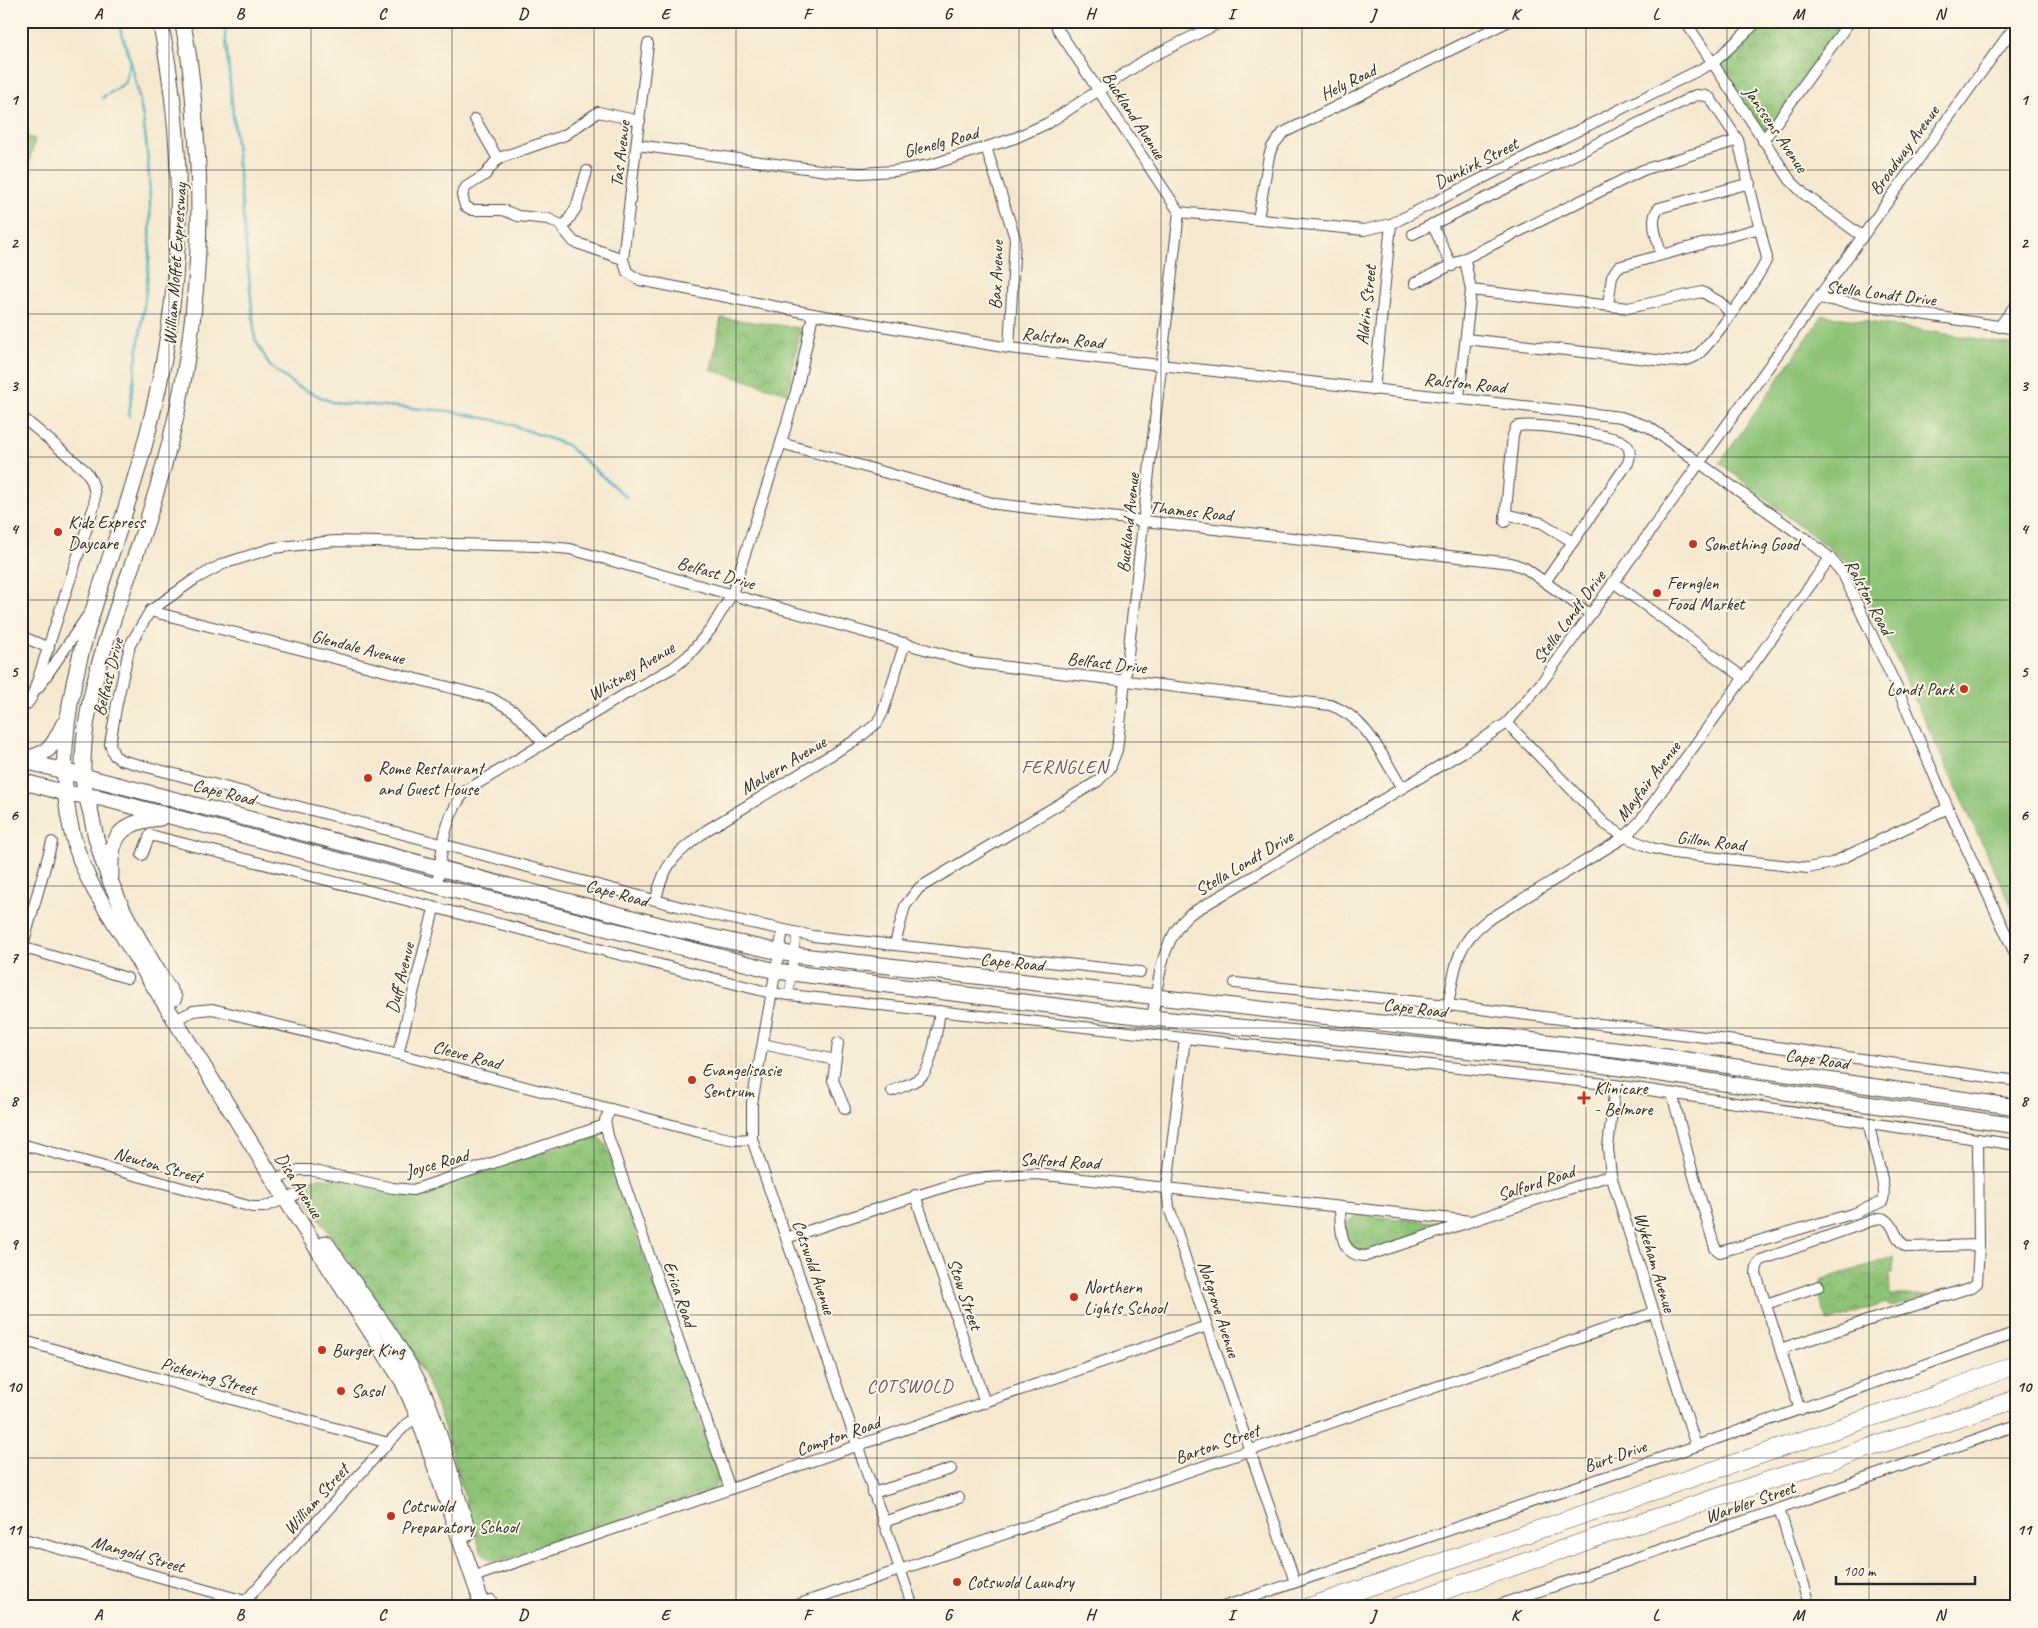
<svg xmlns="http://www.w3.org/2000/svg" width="2038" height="1628" font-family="Caveat,sans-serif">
<defs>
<pattern id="park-crowns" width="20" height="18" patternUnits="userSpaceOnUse" patternTransform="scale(1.25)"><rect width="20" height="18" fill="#8dc376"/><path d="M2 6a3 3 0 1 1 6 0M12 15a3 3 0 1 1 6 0" fill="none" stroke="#739f61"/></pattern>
</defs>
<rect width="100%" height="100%" fill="#fcf5e5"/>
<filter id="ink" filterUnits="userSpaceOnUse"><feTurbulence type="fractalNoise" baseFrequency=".02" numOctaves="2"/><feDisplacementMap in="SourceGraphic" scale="10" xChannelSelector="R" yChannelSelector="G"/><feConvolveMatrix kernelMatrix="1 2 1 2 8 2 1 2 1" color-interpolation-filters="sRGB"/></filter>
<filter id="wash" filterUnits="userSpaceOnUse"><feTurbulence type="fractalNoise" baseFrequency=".0096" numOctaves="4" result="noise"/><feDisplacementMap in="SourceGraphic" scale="20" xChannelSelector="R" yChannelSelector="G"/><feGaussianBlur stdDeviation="1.12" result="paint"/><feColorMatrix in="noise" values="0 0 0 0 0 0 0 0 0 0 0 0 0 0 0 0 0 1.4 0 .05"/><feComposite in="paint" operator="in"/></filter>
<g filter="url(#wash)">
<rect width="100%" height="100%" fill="#f5e8cf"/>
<g fill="url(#park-crowns)" stroke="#5c7750">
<polygon points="1763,21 1847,21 1764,137 1716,66"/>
<polygon points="721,318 801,328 788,393 711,370"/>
<path d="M590 1136 599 1137 606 1145 720 1480 713 1489 505 1560H490L481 1551C460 1488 448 1423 418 1363L308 1202 304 1189 307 1181C330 1169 385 1198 414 1194Z"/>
<path d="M1357 1215 1442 1223 1445 1225 1367 1252C1352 1250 1343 1239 1346 1223Z"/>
<polygon points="1893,1257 1893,1273 1889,1273 1890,1295 1930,1295 1892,1307 1886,1303 1828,1322 1818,1294 1824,1291 1821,1280"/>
</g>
<g fill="#8dc376" stroke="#5c7750">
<polygon points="21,135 35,139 21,197"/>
<polygon points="1823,315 2017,345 2017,918 1853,567 1720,463"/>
</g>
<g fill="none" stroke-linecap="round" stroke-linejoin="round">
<g stroke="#3cabba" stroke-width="2.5">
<path d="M117 21C144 89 152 169 150 242 148 300 135 358 129 416"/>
<polyline points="224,21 255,339 270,366 296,386 332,402 449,411 504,422 567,445 626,497"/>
<polyline points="102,98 125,83 130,62"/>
</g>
</g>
</g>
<g filter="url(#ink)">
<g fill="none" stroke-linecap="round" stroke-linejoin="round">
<g stroke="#494744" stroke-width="9">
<polyline id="pedestrian" points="789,995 796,940"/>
</g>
<g stroke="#494744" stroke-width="12">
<g id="minor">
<polyline points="1685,21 1790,180 1804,194 1862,236"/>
<polyline points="648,44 623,259 627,272 640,280 813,314 1009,348 1621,417 1649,427 1809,541 1830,558 1843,574 1899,692 1948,808 2017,958"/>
<polyline points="475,119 498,159"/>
<polyline points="1763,141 1850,21"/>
<polyline points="637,145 827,171 861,173 894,171 930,165 1015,138 1048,123 1147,59 1223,21"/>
<polyline points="986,147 1015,238 1009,348"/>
<polyline points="1179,212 1364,230 1391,224 1713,63 1758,21"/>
<polyline points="1258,219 1269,156 1272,147 1283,133 1509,21"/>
<polyline points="1432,224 1452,266"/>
<polyline points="563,228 576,208 587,171"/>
<polyline points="1413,234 1696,95 1706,96 1710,98 1738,140 1643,170 1415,283"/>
<path d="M1661 254C1658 240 1648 219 1659 208L1750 183"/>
<polyline points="623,259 574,242 559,224 549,219 518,216 503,210 472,210 465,206 462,195 466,187 485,175 495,162 502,157 565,135 598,112 640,121"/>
<polyline points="1471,290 1628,308 1702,292 1720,302 1730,313"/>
<polyline points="1818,298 2017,23"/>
<polyline points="1608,305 1612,276 1618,267 1760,228"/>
<polyline points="1999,327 2017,303"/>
<path d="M1466 339 1665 361C1676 362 1686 362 1696 356 1709 347 1762 274 1767 258L1738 140"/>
<polyline points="1374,390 1391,224"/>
<polyline points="1459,398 1471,290 1465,260"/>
<path d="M21 416 86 471C94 483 96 492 94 506L32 697 27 704 21 707"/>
<polyline points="781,443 996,504 1511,563 1525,568 1590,614"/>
<polyline points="1505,514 1542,523 1573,542"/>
<path d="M1505 522 1513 435 1516 427C1526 421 1612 435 1623 442 1631 447 1631 455 1628 463L1545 582"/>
<polyline points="1613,582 1744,678"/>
<polyline points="150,611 491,698 515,712 543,743"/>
<polyline points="21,636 49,648"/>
<polyline points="38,688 88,615"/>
<polyline points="1507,723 1605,824 1625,837 1652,848 1673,853 1808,868 1832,863 1948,808"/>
<polyline points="142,855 150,835 771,993 1615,1085 2017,1145"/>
<path d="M437 886C442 853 443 815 467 790L624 695 674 667 688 656 711 629 732 594 781 443 799 381 813 314"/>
<path d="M656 899C664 862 678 852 707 830L859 738 877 723 883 712 905 643"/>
<polyline points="783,930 752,1103 752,1139 913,1607"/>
<polyline points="895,944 905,906 919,888 1098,781 1110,768 1117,750 1179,212 1057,28"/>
<polyline points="21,947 127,978"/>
<polyline points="21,952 52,842"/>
<path d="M1140 972 813 936 704 913 121 760 114 755 110 744 117 703 130 645 150 611 195 579 223 564 273 548 334 541 538 546 570 549 974 663 1330 705C1367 717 1383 758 1402 788"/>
<polyline points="1235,983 1448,1005 1728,1040 2017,1081"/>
<path d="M1448 1005C1455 970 1455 945 1485 922L1625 837 1640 821 1830 558"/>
<path d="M1152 1018C1159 982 1160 940 1190 914L1463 752 1507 723 1542 682 1818 298 2017 329"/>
<polyline points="175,1020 193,1011 212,1009 398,1054 711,1135 735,1140 752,1139"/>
<polyline points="1185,1038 1167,1187 1169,1207 1207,1326 1295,1582"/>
<polyline points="838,1043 833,1080 845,1109"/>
<polyline points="763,1044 835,1060"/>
<polyline points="398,1054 434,909"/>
<polyline points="1615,1085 1608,1148 1611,1175 1696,1446"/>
<path d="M892 1091C901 1087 916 1083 923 1075 932 1065 938 1025 940 1011"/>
<path d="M1672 1093 1690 1163 1715 1248 1720 1252 1855 1213 1882 1202C1890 1192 1870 1141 1869 1123"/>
<polyline points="611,1109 605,1120 608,1136 730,1489"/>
<polyline points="21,1144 252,1207 264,1207 295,1195"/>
<polyline points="274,1180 299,1170 310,1170 393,1188 413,1190 605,1125"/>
<polyline points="915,1195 985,1403"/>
<path d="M1340 1207C1341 1227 1338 1256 1366 1256L1611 1175"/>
<polyline points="786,1238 957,1183 986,1177 1036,1174 1471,1221"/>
<polyline points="1766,1304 1819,1286"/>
<polyline points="21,1340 388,1443"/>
<polyline points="1780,1349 1972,1287 1977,1283 1979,1245 1978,1139"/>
<path d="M1800 1410 1756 1274 1757 1266 1761 1260 1879 1218C1896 1218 1893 1242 1908 1247L1979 1245"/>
<polyline points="873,1493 951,1469"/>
<polyline points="1779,1509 1810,1607"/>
<polyline points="883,1522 959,1498"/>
<polyline points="21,1538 245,1601"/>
<polyline points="473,1577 1207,1326"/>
<polyline points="240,1607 388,1443 407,1424 423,1414"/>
<polyline points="467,1607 491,1600"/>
<polyline points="791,1607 1653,1313"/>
<polyline points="1223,1607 1696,1446 2017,1332"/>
<polyline points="1493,1607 1779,1509 2017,1425"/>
</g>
</g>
<g stroke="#494744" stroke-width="17">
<g id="primary">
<path d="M160 21C183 132 184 248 164 359 155 410 141 461 125 511 88 630 27 771 95 891L293 1211 403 1382 418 1416 483 1607"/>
<path d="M23 759C48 755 53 747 63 725"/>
<polyline points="21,760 679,930 794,955 1632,1052 2017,1107"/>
<polyline points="21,781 65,793 101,798 437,886 776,971 1152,1018 1579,1062 2017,1126"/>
<path d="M111 876C109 837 120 822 160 818"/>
<path d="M174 998C137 937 103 885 91 814 88 801 83 788 83 774 81 685 125 593 151 509 191 384 207 253 195 122 193 88 190 54 182 21"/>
<path d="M326 1243C359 1293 400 1340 425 1396 444 1440 453 1488 469 1533"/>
</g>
</g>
<g stroke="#494744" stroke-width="19">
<g id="motorway">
<polyline points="1309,1607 1937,1395 2017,1364"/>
<polyline points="1396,1607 1601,1536 2017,1399"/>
</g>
</g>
<use href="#pedestrian" stroke="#fff" stroke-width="8"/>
<use href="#minor" stroke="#fff" stroke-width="10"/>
<use href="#primary" stroke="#fff" stroke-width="15"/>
<use href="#motorway" stroke="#fff" stroke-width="18"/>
</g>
</g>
<path fill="none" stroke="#2b2b2b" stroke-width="1" stroke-opacity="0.55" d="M169 21V1607M311 21V1607M452 21V1607M594 21V1607M736 21V1607M877 21V1607M1019 21V1607M1161 21V1607M1302 21V1607M1444 21V1607M1586 21V1607M1727 21V1607M1869 21V1607M21 170H2017M21 314H2017M21 457H2017M21 600H2017M21 742H2017M21 886H2017M21 1028H2017M21 1172H2017M21 1315H2017M21 1458H2017"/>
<g fill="#c8321e" stroke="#fcf5e5" stroke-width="2">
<circle cx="58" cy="532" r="5"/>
<circle cx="1693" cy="544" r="5"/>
<circle cx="1657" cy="593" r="5"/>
<circle cx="1964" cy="689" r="5"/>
<circle cx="368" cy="778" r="5"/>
<circle cx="692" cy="1080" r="5"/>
<path d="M1581.5 1090.5h5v5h5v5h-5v5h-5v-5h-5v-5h5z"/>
<circle cx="1074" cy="1297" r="5"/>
<circle cx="322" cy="1350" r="5"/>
<circle cx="341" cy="1391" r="5"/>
<circle cx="391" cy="1516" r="5"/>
<circle cx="957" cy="1582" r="5"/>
</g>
<g text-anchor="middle" stroke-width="4" stroke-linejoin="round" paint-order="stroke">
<g font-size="18" fill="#2b2b2b" stroke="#fcf5e5">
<text transform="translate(1348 82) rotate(-26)" y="6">Hely Road</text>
<text transform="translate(1134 115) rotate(57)" y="6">Buckland Avenue</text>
<text transform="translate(1776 129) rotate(56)" y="6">Janssens Avenue</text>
<text transform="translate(941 142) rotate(-15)" y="6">Glenelg Road</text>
<text transform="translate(1904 150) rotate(-54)" y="6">Broadway Avenue</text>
<text transform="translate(620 154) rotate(-83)" y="6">Tas Avenue</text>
<text transform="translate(1476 163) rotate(-27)" y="6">Dunkirk Street</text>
<text transform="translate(175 264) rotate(-86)" y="6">William Moffet Expressway</text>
<text transform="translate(996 275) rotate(-88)" y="6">Bax Avenue</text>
<text transform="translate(1881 293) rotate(7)" y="6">Stella Londt Drive</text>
<text transform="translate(1366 305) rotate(-84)" y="6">Aldrin Street</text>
<text transform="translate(1063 338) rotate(7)" y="6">Ralston Road</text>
<text transform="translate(1465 383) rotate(6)" y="6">Ralston Road</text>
<text transform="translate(1191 511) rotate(6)" y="6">Thames Road</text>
<text transform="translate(1128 523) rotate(-84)" y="6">Buckland Avenue</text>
<text transform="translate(716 573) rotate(16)" y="6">Belfast Drive</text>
<text transform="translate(1869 597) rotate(62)" y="6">Ralston Road</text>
<text transform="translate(1569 617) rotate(-54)" y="6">Stella Londt Drive</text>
<text transform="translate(358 647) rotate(14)" y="6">Glendale Avenue</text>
<text transform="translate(1107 663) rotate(7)" y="6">Belfast Drive</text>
<text transform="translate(631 671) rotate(-31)" y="6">Whitney Avenue</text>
<text transform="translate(108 677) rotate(-76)" y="6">Belfast Drive</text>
<text transform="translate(783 765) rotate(-31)" y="6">Malvern Avenue</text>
<text transform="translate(1648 781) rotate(-53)" y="6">Mayfair Avenue</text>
<text transform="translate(224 792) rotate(14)" y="6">Cape Road</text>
<text transform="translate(1711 841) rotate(7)" y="6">Gillon Road</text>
<text transform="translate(1244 863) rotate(-31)" y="6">Stella Londt Drive</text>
<text transform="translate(617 893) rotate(15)" y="6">Cape Road</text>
<text transform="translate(1012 962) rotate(6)" y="6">Cape Road</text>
<text transform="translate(400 978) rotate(-76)" y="6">Duff Avenue</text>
<text transform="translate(1415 1008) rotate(7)" y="6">Cape Road</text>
<text transform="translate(467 1055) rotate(15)" y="6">Cleeve Road</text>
<text transform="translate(1817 1059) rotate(8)" y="6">Cape Road</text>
<text transform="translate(1060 1161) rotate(3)" y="6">Salford Road</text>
<text transform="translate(437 1163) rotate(-15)" y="6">Joyce Road</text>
<text transform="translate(158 1165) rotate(16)" y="6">Newton Street</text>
<text transform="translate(1536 1183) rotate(-18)" y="6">Salford Road</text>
<text transform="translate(299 1185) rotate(58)" y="6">Disa Avenue</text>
<text transform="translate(1655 1262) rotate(73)" y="6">Wykeham Avenue</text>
<text transform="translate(814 1267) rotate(71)" y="6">Cotswold Avenue</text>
<text transform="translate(680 1294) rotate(71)" y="6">Erica Road</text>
<text transform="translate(965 1294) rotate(71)" y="6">Stow Street</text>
<text transform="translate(1219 1309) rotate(72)" y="6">Notgrove Avenue</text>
<text transform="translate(209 1376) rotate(16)" y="6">Pickering Street</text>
<text transform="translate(838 1436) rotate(-19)" y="6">Compton Road</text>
<text transform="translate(1217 1444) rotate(-19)" y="6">Barton Street</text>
<text transform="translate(1615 1456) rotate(-19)" y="6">Burt Drive</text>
<text transform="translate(316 1499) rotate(-48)" y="6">William Street</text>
<text transform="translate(1750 1502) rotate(-19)" y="6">Warbler Street</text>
<text transform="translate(138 1554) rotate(16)" y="6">Mangold Street</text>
</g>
<g font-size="18" fill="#2b2b2b" stroke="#fcf5e5" text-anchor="start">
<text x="68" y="528">Kidz Express<tspan x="68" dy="21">Daycare</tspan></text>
<text x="1703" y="550">Something Good</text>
<text x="1667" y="589">Fernglen<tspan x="1667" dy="21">Food Market</tspan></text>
<text x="1954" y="695" text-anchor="end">Londt Park</text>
<text x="378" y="774">Rome Restaurant<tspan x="378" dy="21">and Guest House</tspan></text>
<text x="702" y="1076">Evangelisasie<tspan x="702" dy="21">Sentrum</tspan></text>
<text x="1594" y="1094">Klinicare<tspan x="1594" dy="21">- Belmore</tspan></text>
<text x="1084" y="1293">Northern<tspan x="1084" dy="21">Lights School</tspan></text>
<text x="332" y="1356">Burger King</text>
<text x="351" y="1397">Sasol</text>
<text x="401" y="1512">Cotswold<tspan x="401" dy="21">Preparatory School</tspan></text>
<text x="967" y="1588">Cotswold Laundry</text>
</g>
<g font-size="19" letter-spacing="1" fill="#695263" stroke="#fcf5e5">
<text x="1065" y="773">FERNGLEN</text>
<text x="910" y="1392">COTSWOLD</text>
</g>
</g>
<rect width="2038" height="1628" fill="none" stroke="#fcf5e5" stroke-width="55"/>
<path d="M1836 1576v8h139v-8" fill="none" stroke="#2b2b2b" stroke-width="2.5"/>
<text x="1843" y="1576" font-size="15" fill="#2b2b2b" stroke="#fcf5e5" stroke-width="4" paint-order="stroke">100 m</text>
<rect x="28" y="28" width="1982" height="1572" fill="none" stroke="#2b2b2b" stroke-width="2"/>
<g font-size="16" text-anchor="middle" font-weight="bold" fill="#2b2b2b">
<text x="98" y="19">A</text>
<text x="240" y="19">B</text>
<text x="382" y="19">C</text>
<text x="523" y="19">D</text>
<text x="665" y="19">E</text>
<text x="807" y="19">F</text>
<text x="948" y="19">G</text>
<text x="1090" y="19">H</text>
<text x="1231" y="19">I</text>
<text x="1373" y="19">J</text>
<text x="1515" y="19">K</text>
<text x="1656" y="19">L</text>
<text x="1798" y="19">M</text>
<text x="1940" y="19">N</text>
<text x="14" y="105">1</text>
<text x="2024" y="105">1</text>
<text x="14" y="248">2</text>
<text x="2024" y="248">2</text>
<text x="14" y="391">3</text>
<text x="2024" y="391">3</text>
<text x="14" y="534">4</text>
<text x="2024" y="534">4</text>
<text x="14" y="677">5</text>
<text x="2024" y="677">5</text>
<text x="14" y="820">6</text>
<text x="2024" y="820">6</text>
<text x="14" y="963">7</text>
<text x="2024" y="963">7</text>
<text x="14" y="1106">8</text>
<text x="2024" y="1106">8</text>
<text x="14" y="1249">9</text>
<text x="2024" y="1249">9</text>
<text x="14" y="1392">10</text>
<text x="2024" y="1392">10</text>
<text x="14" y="1535">11</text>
<text x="2024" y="1535">11</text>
<text x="98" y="1620">A</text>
<text x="240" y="1620">B</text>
<text x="382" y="1620">C</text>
<text x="523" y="1620">D</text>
<text x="665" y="1620">E</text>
<text x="807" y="1620">F</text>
<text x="948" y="1620">G</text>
<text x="1090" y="1620">H</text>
<text x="1231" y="1620">I</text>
<text x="1373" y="1620">J</text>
<text x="1515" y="1620">K</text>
<text x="1656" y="1620">L</text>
<text x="1798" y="1620">M</text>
<text x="1940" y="1620">N</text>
</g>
</svg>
